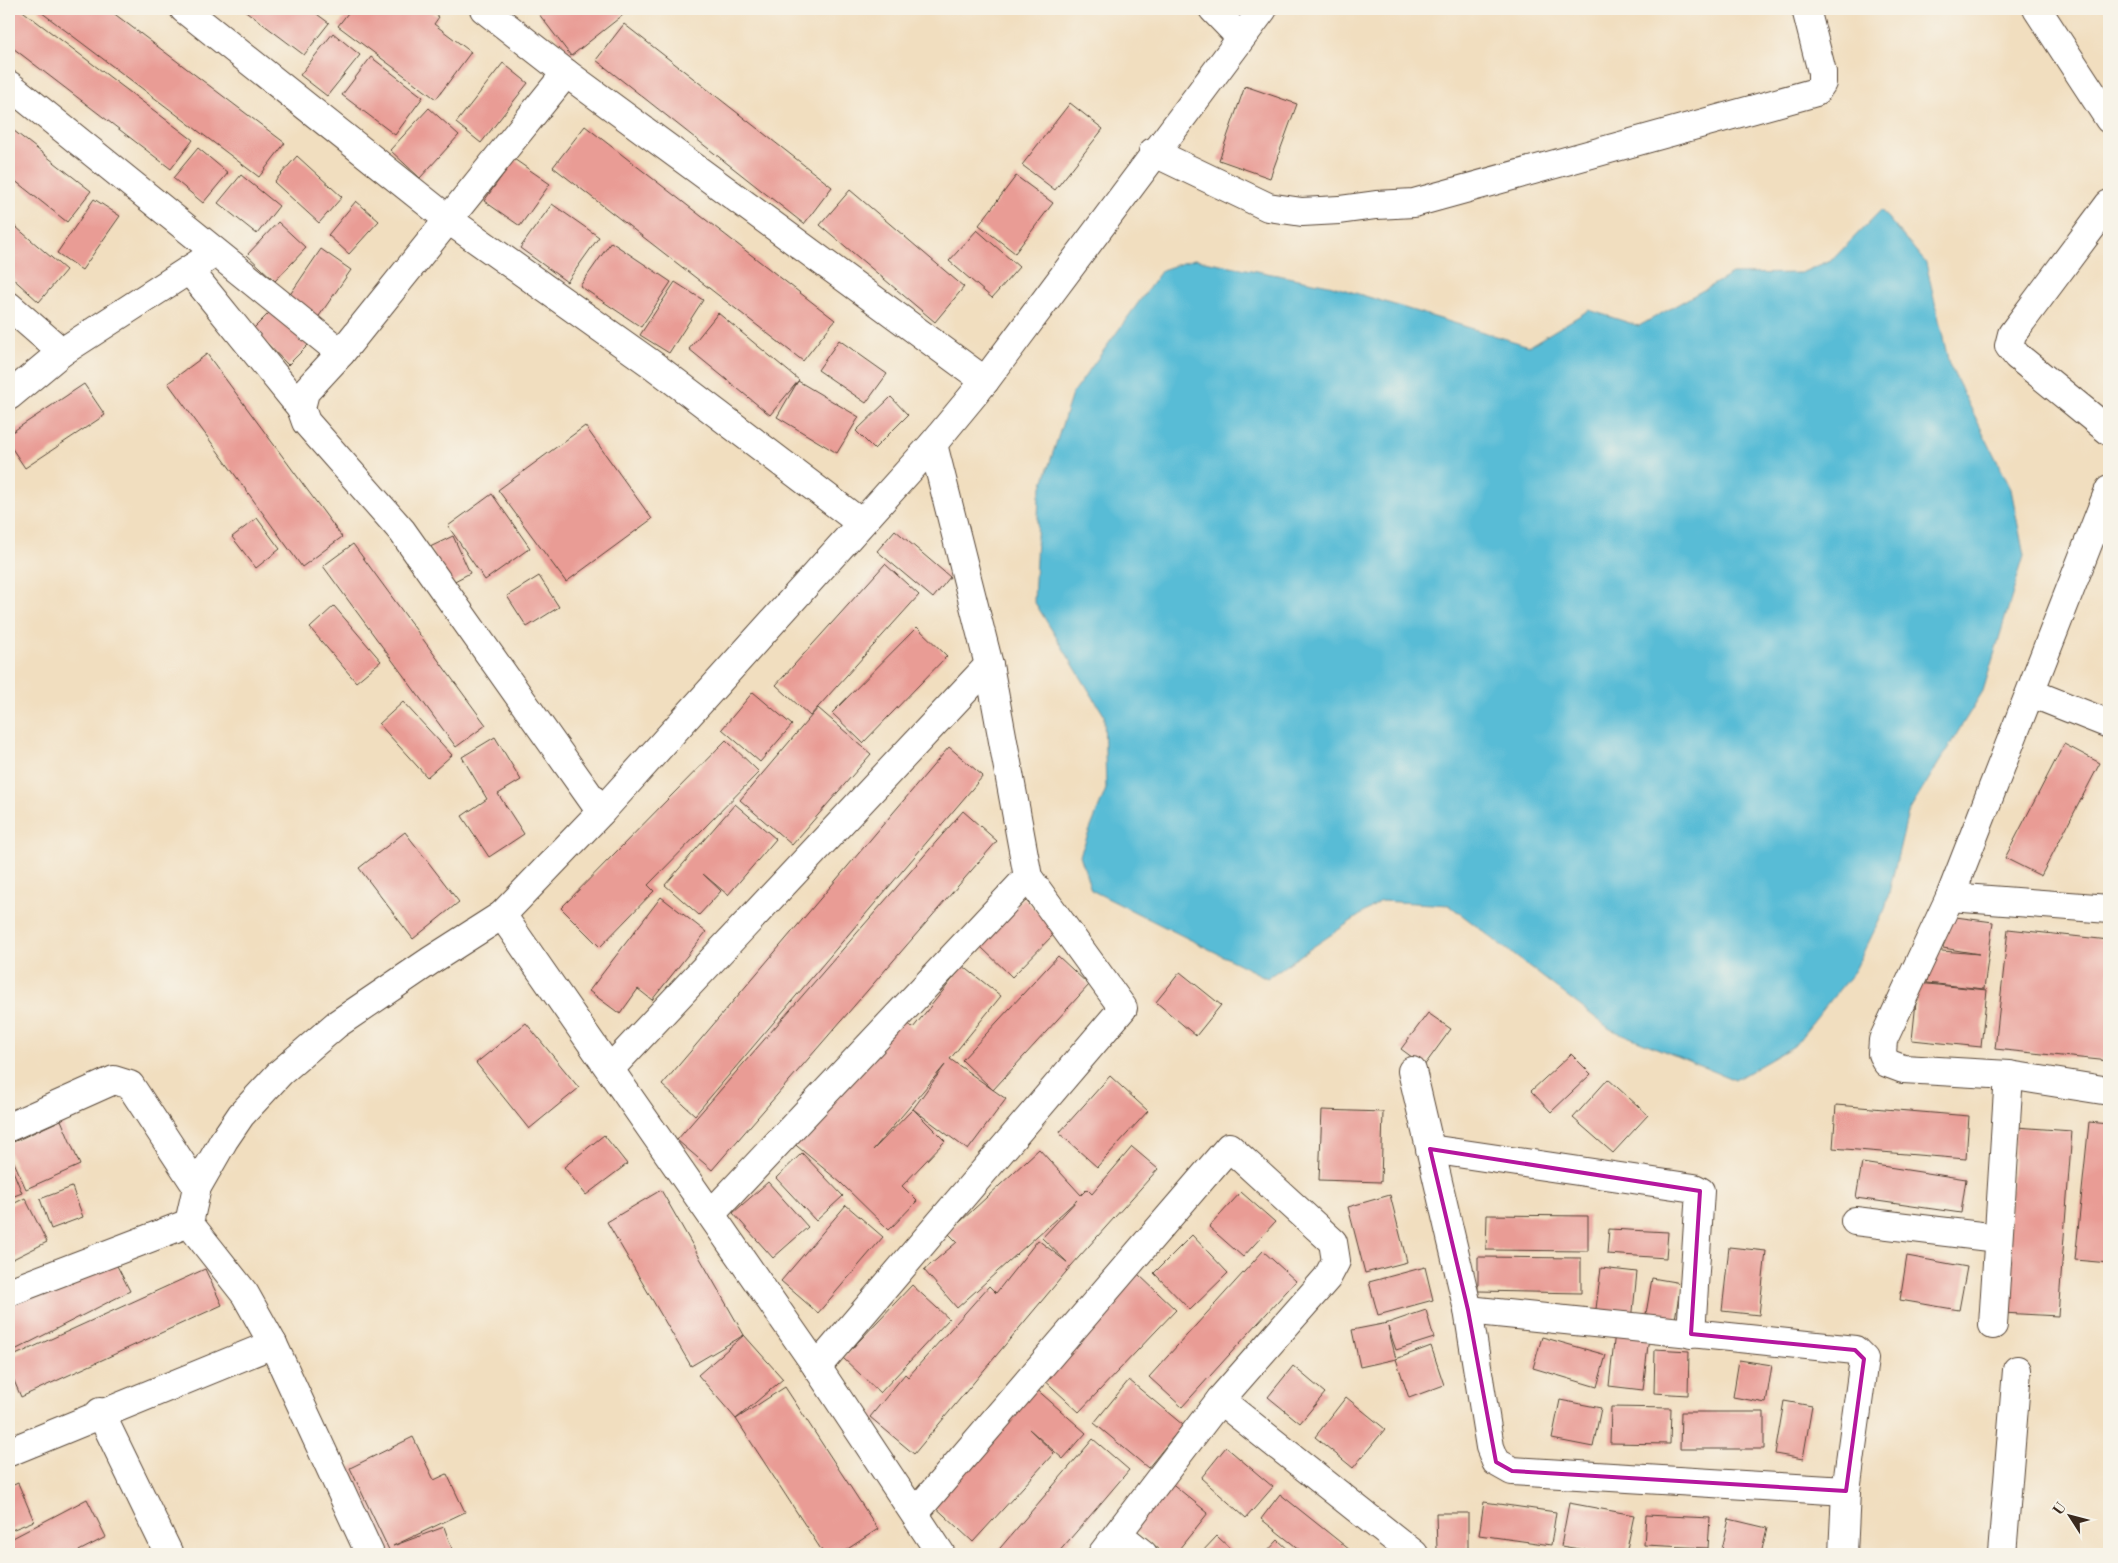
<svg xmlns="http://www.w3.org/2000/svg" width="2118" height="1563" font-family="'Libre Bodoni',serif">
<rect width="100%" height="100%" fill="#f7f3e8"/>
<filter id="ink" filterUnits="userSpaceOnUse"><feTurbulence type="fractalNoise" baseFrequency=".02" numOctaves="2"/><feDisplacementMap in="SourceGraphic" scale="10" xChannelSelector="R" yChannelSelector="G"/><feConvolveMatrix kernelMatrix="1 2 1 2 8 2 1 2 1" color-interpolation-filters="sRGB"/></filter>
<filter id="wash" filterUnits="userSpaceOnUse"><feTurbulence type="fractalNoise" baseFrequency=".0096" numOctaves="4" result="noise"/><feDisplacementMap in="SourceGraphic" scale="20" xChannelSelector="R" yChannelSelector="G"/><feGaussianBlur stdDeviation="1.12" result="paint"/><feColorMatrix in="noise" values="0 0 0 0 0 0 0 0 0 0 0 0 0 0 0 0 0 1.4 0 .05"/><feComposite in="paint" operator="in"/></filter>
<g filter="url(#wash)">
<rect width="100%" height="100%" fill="#f1debf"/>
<polygon fill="#58bcd6" stroke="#4a737a" points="1881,210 1926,263 1949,364 2011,489 2024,556 1983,691 1908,813 1885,909 1855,970 1794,1046 1735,1080 1610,1029 1449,905 1381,901 1267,978 1091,890 1080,855 1106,789 1104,715 1034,601 1039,496 1072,394 1162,270 1194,259 1329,285 1529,346 1589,310 1639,326 1732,274 1801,273 1833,259"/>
<g id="blocks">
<g fill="#e99c95">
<polygon points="9,9 20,9 193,140 171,169 9,45"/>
<polygon points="37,9 108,9 285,143 259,177"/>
<polygon points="243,9 310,9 329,23 304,55"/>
<polygon points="351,9 428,9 439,17 434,24 471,52 436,99 338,26"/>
<polygon points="535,9 619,9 623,15 571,56"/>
<polygon points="624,24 832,187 804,224 596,60"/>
<polygon points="333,33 360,55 327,96 300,75"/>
<polygon points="371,57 423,97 395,135 342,95"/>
<polygon points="503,63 528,83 481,143 456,123"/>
<polygon points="1245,86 1297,104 1270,178 1219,160"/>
<polygon points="1070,103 1103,129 1055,190 1022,165"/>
<polygon points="429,108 459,135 420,178 390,150"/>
<polygon points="585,126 835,320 803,361 553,167"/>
<polygon points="9,127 91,191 67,222 9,176"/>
<polygon points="198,148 228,173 203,203 173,178"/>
<polygon points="297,156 342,197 319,223 274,182"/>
<polygon points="514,159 550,184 520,226 484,201"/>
<polygon points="241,175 279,206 257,234 218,203"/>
<polygon points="1016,176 1053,203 1015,253 979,225"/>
<polygon points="850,190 964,287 935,322 820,225"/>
<polygon points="94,199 120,216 82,270 57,253"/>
<polygon points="356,201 379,221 349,254 328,235"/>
<polygon points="552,204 599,237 567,282 520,248"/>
<polygon points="9,221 66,270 39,302 9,275"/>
<polygon points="278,222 306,248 275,281 247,255"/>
<polygon points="977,230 1019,267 992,298 949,261"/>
<polygon points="611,242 671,282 641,327 580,286"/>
<polygon points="321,249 351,270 317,319 287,299"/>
<polygon points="675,282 703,300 669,353 640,335"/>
<polygon points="273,309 308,345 288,365 253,329"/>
<polygon points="718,313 799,380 770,415 689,349"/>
<polygon points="839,340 887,374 866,403 818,370"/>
<polygon points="207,354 342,537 302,567 168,383"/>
<polygon points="798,381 859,417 837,453 777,417"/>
<polygon points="84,384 105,415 25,468 9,444 9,434"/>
<polygon points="891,397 908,415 874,449 856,431"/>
<polygon points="585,426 652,519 566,582 498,490"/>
<polygon points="492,494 530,548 485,580 448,526"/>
<polygon points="257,518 280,549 256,568 232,537"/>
<polygon points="895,530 950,577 933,598 877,551"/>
<polygon points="453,536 470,573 447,585 430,547"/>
<polygon points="353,544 486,725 456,747 323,566"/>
<polygon points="885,564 919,595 810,716 776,685"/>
<polygon points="539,576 559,607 527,627 507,596"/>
<polygon points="334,606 381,661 356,682 310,628"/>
<polygon points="917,627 947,656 863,743 832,713"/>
<polygon points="753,692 792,725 760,762 722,729"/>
<polygon points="403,702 452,755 427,777 379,724"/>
<polygon points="818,708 871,754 792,845 740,800"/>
<polygon points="495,737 521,780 498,794 524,834 489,857 462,816 487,799 462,757"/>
<polygon points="726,740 759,772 648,885 654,891 600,947 561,908"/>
<polygon points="2064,744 2100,763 2041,876 2005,858"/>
<polygon points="949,747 983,776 695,1115 662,1085"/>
<polygon points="735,804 776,839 728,895 703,874 721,891 699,915 665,885"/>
<polygon points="963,811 997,841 712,1170 677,1140"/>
<polygon points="405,832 459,902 413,939 359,868"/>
<polygon points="661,897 706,932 652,1000 638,989 620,1014 589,991"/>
<polygon points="1023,898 1057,931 1012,977 979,945"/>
<polygon points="1948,916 1993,922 1984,989 1927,983 1930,950 1979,954 1943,948"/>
<polygon points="2008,929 2109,940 2109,1061 1995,1049"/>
<polygon points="1058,956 1089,985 993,1090 962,1060"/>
<polygon points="963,966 1001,996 950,1059 1006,1099 968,1150 913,1109 945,1065 873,1150 913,1109 945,1141 902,1186 917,1201 889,1230 841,1183 791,1141 902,1018 913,1028"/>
<polygon points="1180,972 1221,1005 1196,1036 1156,1002"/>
<polygon points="1918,983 1987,990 1981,1047 1912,1040"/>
<polygon points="1428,1013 1451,1029 1424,1066 1401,1049"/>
<polygon points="526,1023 579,1088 529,1129 476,1063"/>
<polygon points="1571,1054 1591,1074 1551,1112 1531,1091"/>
<polygon points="1110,1076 1148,1111 1097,1167 1059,1133"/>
<polygon points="1608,1079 1648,1115 1613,1153 1573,1118"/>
<polygon points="1836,1105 1969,1116 1966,1159 1833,1148"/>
<polygon points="1322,1110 1383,1112 1381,1182 1319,1180"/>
<polygon points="61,1120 80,1165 26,1189 9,1151 9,1144"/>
<polygon points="2089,1122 2109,1124 2109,1263 2075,1260"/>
<polygon points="2016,1127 2072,1131 2058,1316 2002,1313"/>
<polygon points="604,1135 627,1164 586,1195 564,1167"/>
<polygon points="1132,1147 1158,1169 1071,1266 914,1454 870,1417 905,1374 908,1377 989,1286 996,1293 1038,1240 1068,1263 1042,1238 1077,1200 957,1308 924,1270 957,1242 948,1233 1039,1149 1081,1195 1087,1189 1092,1194"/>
<polygon points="802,1153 843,1196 816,1221 776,1178"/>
<polygon points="9,1161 22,1193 9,1198"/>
<polygon points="1862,1163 1966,1179 1961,1213 1856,1198"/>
<polygon points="768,1182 808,1227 773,1258 733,1213"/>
<polygon points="72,1187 83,1217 51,1229 40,1199"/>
<polygon points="661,1190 744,1335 783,1379 736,1419 698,1375 744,1335 691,1366 607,1222"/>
<polygon points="1241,1192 1275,1222 1243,1257 1209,1227"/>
<polygon points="1390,1195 1407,1262 1365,1273 1348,1207"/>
<polygon points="25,1198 47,1242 9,1261 9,1206"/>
<polygon points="846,1205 883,1237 818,1313 781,1281"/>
<polygon points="1487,1215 1588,1216 1588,1251 1486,1250"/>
<polygon points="1609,1229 1668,1232 1666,1258 1607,1254"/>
<polygon points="1192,1235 1228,1273 1190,1310 1154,1273"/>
<polygon points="1729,1247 1766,1251 1759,1315 1722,1311"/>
<polygon points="1263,1251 1296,1281 1182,1407 1149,1377"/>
<polygon points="111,1254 130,1291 9,1353 9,1306"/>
<polygon points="1907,1256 1967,1267 1959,1310 1900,1300"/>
<polygon points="1478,1257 1581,1258 1581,1293 1478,1291"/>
<polygon points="1425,1267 1433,1300 1378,1315 1369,1282"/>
<polygon points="1601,1268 1637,1272 1632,1321 1595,1317"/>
<polygon points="205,1269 222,1305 21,1397 9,1369 9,1358"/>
<polygon points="1138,1274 1176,1310 1079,1412 1041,1377"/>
<polygon points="1652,1278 1681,1283 1675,1319 1646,1314"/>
<polygon points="912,1285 949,1319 880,1393 843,1358"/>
<polygon points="1426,1310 1434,1338 1396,1350 1388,1327 1396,1359 1360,1367 1352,1330 1388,1323"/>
<polygon points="1615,1332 1649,1336 1643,1390 1609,1386"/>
<polygon points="1542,1337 1606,1355 1597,1387 1533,1368"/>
<polygon points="1431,1346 1444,1385 1409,1398 1396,1359"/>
<polygon points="1655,1349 1689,1351 1688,1395 1654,1393"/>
<polygon points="1739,1360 1772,1365 1766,1403 1733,1397"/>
<polygon points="1293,1366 1325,1393 1300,1423 1268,1397"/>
<polygon points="1129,1380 1183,1425 1148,1468 1094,1423"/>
<polygon points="785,1387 878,1529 840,1554 824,1554 736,1419"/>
<polygon points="1034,1387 1086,1433 1063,1459 1029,1429 1054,1453 973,1542 930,1502"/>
<polygon points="1346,1397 1385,1429 1353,1468 1315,1437"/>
<polygon points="1560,1400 1601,1408 1593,1447 1552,1439"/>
<polygon points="1784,1401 1812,1406 1803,1459 1775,1454"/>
<polygon points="1611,1407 1671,1408 1670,1444 1610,1443"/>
<polygon points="1681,1412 1764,1412 1764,1449 1680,1449"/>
<polygon points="413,1437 434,1480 447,1474 465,1512 393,1546 444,1527 454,1554 391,1554 350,1468"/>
<polygon points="1093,1439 1129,1470 1096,1509 1057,1554 995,1554"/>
<polygon points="1226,1447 1273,1487 1246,1518 1201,1478"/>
<polygon points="1169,1481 1208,1513 1175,1554 1165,1554 1132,1527"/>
<polygon points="18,1483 34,1521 9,1531 9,1487"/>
<polygon points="1280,1494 1350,1550 1347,1554 1305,1554 1261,1519"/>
<polygon points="87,1499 106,1537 73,1554 9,1554 9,1540"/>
<polygon points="1484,1502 1556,1512 1551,1545 1479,1535"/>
<polygon points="1569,1503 1634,1515 1626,1554 1610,1554 1561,1546"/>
<polygon points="1436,1513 1468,1513 1468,1550 1437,1550"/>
<polygon points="1646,1515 1710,1518 1708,1548 1644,1545"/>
<polygon points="1729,1519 1767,1528 1761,1554 1745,1554 1722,1549"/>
<polygon points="1217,1536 1236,1554 1200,1554"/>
<polygon points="1278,1540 1293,1554 1265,1554"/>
</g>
</g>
</g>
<g filter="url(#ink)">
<use href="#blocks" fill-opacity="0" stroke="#564536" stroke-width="1"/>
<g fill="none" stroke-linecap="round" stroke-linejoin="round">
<g stroke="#564536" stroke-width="30">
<g id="minor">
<polyline points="184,9 449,220 653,365 861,523"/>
<polyline points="484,9 566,73 985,381"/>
<polyline points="1213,9 1240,37"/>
<polyline points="2037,9 2109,119"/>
<polyline points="566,73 341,353 305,392 301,408 306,422 402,531 601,812"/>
<polyline points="9,85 341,353"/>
<polyline points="1153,152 1268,207 1302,212 1339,210 1376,205 1414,203 1816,92 1822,83 1822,72 1806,9"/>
<polyline points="2109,204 2012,334 2009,346 2017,356 2109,431"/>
<polyline points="189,270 301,408"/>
<polyline points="9,306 62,352"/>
<polyline points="9,396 62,352 215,253"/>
<polyline points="2109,490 1950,897 1883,1040 1882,1054 1887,1063 1903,1069 2009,1075 2109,1091"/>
<polyline points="2031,693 2109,724"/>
<polyline points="1950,897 2109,909"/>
<polyline points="502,915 817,1367 941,1554"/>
<polyline points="610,1069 989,665"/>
<polyline points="1412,1071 1468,1310 1490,1447 1496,1462 1512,1471 1846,1491"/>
<polyline points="9,1127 114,1080 130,1085 197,1187"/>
<polyline points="1430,1149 1694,1188 1700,1191 1691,1334"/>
<polyline points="711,1214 1028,877"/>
<polyline points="1855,1221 1997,1238"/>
<polyline points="189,1223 197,1187 224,1140 241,1115 280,1073 337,1024 430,961 502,915 601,812 933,444 985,381 1263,9"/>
<polyline points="9,1292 189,1223 245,1294 273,1344 370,1554"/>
<polyline points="1468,1310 1855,1350 1864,1359 1846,1491 1843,1554"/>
<polyline points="1993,1325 2009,1075"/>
<polyline points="817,1367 1123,1008 1028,877 989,665 933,444"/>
<polyline points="1220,1400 1414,1554"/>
<polyline points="100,1412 169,1554"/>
<polyline points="9,1452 273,1344"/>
<polyline points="915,1513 1229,1147 1333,1242 1336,1261 1327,1278 1220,1400 1102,1554"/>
<polyline points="1118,1534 1143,1554"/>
<polyline points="2002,1554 2017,1370"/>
</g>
</g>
<use href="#minor" stroke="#fff" stroke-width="28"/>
</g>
</g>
<path fill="none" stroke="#b5179e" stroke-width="4" stroke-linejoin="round" d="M1430 1149 1700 1191 1691 1334 1855 1350 1864 1359 1846 1491 1512 1471 1496 1462 1468 1310Z"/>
<rect width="2118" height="1563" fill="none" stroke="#f7f3e8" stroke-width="30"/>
<g transform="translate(2070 1516) rotate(306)" stroke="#f7f3e8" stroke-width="4" paint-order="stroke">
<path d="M0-4L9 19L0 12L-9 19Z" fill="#3b2a1e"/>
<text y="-8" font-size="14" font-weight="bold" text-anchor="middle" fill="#3b2a1e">U</text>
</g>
</svg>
